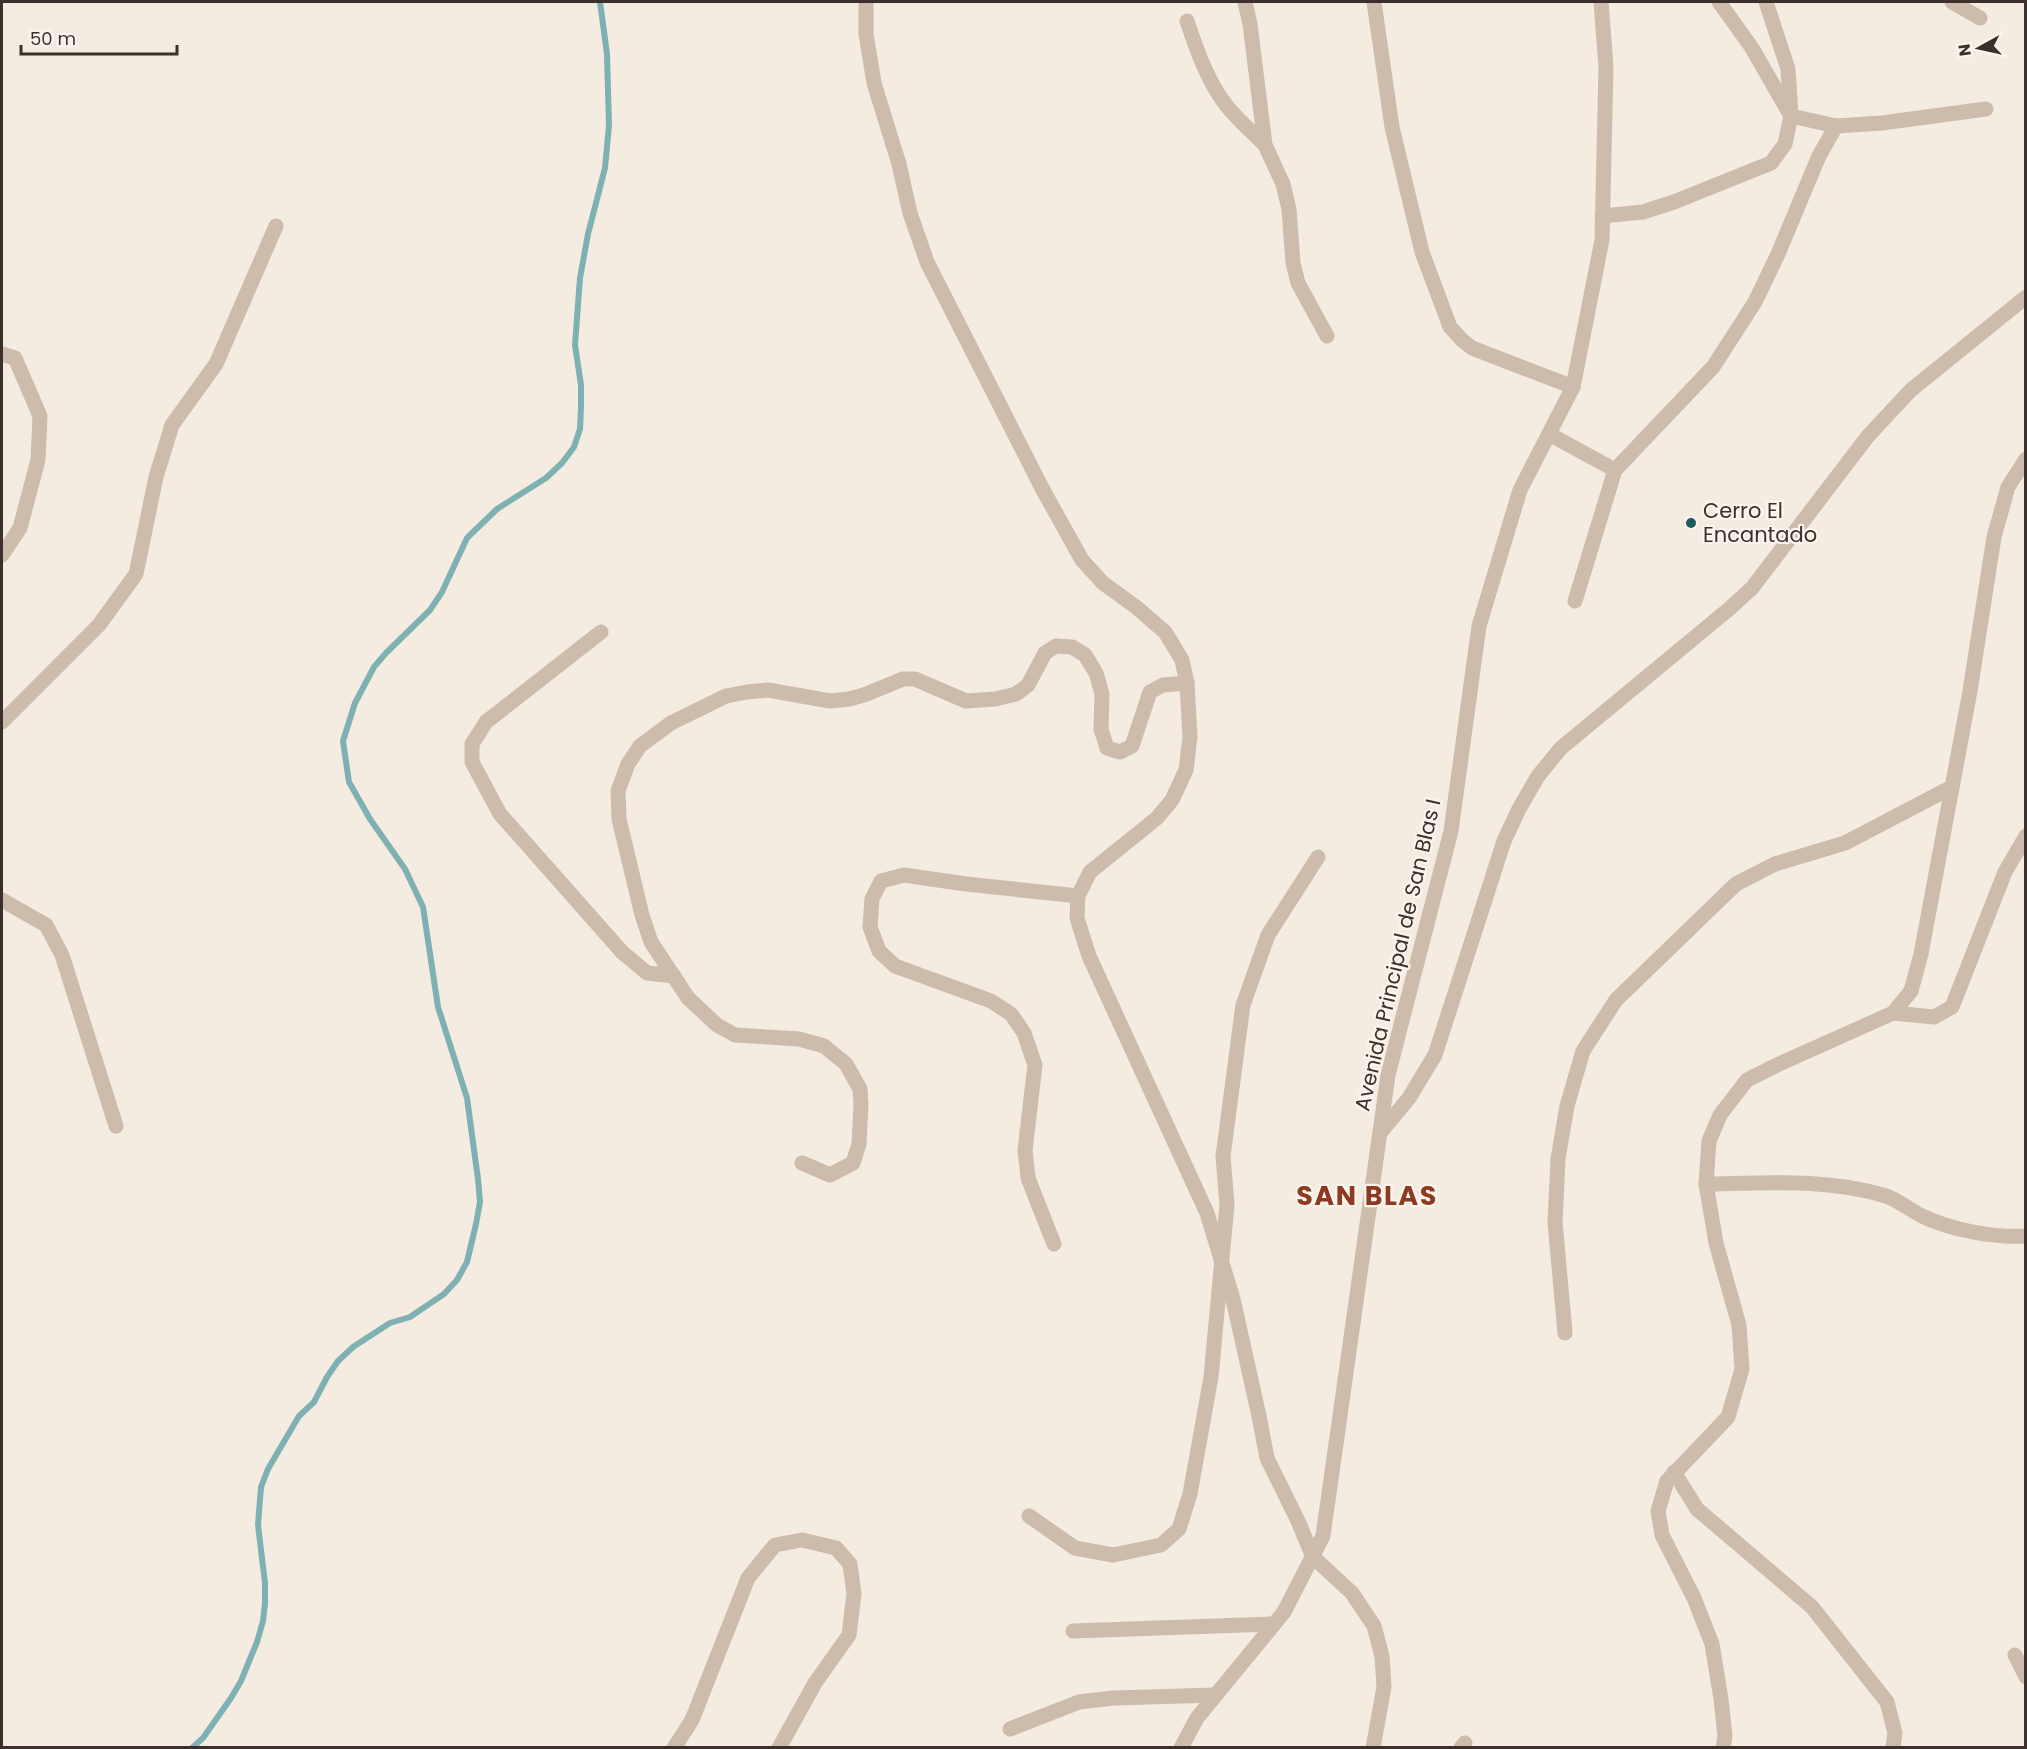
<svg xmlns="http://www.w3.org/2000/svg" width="2027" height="1749" font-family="Poppins,sans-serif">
<rect width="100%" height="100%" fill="#f4ebe1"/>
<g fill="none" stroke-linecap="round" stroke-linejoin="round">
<polyline stroke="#7fb0b2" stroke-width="6" points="192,1748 203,1738 231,1698 241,1681 257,1642 263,1621 265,1603 265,1583 258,1525 261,1487 268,1469 299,1416 314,1402 327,1377 338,1361 353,1347 373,1334 390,1323 410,1317 444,1294 457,1280 467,1262 476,1224 480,1202 478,1179 467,1098 438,1007 423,907 405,869 370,819 349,782 343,741 355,703 374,667 386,653 430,610 442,592 467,538 497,509 546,478 562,463 574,447 580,429 581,407 581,385 575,345 580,278 588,234 605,168 609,125 607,54 600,2"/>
<g stroke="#cdbbac" stroke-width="15">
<polyline points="866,2 866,34 874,83 899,164 910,213 927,262 1043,490 1082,560 1103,583 1136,607 1165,632 1182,660 1187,683 1190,737 1186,770 1172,800 1157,818 1090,872 1078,896 1077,918 1089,956 1207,1213 1233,1299 1259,1416 1267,1458 1298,1521 1313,1557 1352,1593 1374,1626 1382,1656 1384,1687 1373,1748"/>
<polyline points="1245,2 1250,24 1265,145 1283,184 1289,209 1293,263 1298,283 1327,336"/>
<polyline points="1374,2 1392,127 1422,252 1450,327 1462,340 1472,348 1573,387"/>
<polyline points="1719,2 1752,48 1791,116 1836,126 1882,123 1986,109"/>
<polyline points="1952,2 1980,18"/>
<path d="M1187 21C1197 51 1207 80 1226 105 1237 119 1252 132 1265 145"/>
<polyline points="1602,216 1643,212 1674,202 1771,163 1785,144 1791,116 1788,69 1766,2"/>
<polyline points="2,354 15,358 40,416 38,460 20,528 2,555"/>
<polyline points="1549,434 1615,470"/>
<polyline points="1575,601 1615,470 1713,367 1755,302 1778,254 1819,156 1836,126"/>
<polyline points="601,632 486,722 472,744 472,762 500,814 622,952 647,973 674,976"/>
<polyline points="2,722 99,625 136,574 156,477 172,425 216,364 276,226"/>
<polyline points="2,900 46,925 62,955 116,1126"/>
<polyline points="1893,1013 1934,1017 1952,1007 2005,872 2026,836"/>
<polyline points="1380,1133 1409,1098 1435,1055 1504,841 1519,809 1538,776 1561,748 1729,609 1752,588 1868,436 1911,390 2026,297"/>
<polyline points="802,1163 830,1175 853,1163 859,1144 861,1104 860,1089 846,1064 824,1046 799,1039 735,1035 717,1025 688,998 651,942 642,915 619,819 618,791 628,764 640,746 671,723 726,696 747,692 768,690 830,701 849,699 864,695 903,679 915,679 966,701 995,699 1016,694 1028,685 1045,653 1056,646 1072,647 1085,655 1096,673 1102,694 1101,729 1107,748 1120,752 1132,746 1150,692 1163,685 1187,683"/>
<path d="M1706 1184C1765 1183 1829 1178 1886 1196 1898 1200 1910 1210 1922 1216 1951 1230 1994 1238 2026 1236"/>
<polyline points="1054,1244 1028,1178 1025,1150 1035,1065 1024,1033 1011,1014 991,1001 895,966 879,951 870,927 872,899 881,881 904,875 966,884 1078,896"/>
<polyline points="1565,1333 1555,1222 1558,1159 1567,1106 1583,1051 1616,1000 1736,884 1775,864 1845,843 1952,787"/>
<polyline points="1674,1472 1697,1509 1812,1607 1887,1702 1895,1733 1893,1748"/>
<polyline points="1029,1516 1075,1548 1113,1555 1161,1545 1179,1529 1190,1494 1211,1377 1227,1205 1223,1156 1243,1005 1268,935 1318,857"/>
<polyline points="1073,1631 1274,1624"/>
<polyline points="2015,1655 2026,1677"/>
<polyline points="1010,1729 1079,1702 1113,1698 1216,1695"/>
<polyline points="674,1748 692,1720 748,1578 775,1545 802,1540 836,1548 850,1564 854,1594 849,1635 815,1683 779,1748"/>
<polyline points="1181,1748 1197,1718 1284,1612 1323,1536 1388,1075 1451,831 1479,626 1520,490 1573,387 1602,240 1606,67 1601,2"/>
<polyline points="1461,1748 1465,1743"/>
<polyline points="1723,1748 1725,1736 1721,1699 1712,1644 1694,1598 1662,1535 1658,1511 1667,1481 1728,1417 1742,1369 1739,1325 1716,1243 1706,1184 1709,1141 1720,1115 1747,1080 1777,1065 1893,1013 1911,991 1921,954 1970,691 1994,537 2008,487 2026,459"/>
</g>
</g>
<circle fill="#1f5a5e" stroke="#fbf5ee" stroke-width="2" cx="1691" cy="523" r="6"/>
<g text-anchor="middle" stroke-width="4.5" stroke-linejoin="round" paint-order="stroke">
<g font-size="21" fill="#3b302b" stroke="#fbf5ee" text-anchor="start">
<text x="1703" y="518">Cerro El<tspan x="1703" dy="24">Encantado</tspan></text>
</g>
<g font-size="21" fill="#3b302b" stroke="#fbf5ee">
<text transform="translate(1398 955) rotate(-77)" y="7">Avenida Principal de San Blas I</text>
</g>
<g font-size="27" font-weight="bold" letter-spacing="1.5" fill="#8c3b22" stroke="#fbf5ee">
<text x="1367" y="1205">SAN BLAS</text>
</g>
</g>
<rect width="2027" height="1749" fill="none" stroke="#3b302b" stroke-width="6"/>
<g transform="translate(1979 48) rotate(262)" stroke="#fbf5ee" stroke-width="4.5" paint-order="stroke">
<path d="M0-4.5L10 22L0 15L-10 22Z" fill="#3b302b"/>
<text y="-9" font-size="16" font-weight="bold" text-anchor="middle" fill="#3b302b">N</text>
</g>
<path d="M21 45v9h156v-9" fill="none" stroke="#3b302b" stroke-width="3"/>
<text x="30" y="45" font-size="18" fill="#3b302b" stroke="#fbf5ee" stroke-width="4.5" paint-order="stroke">50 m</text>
</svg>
